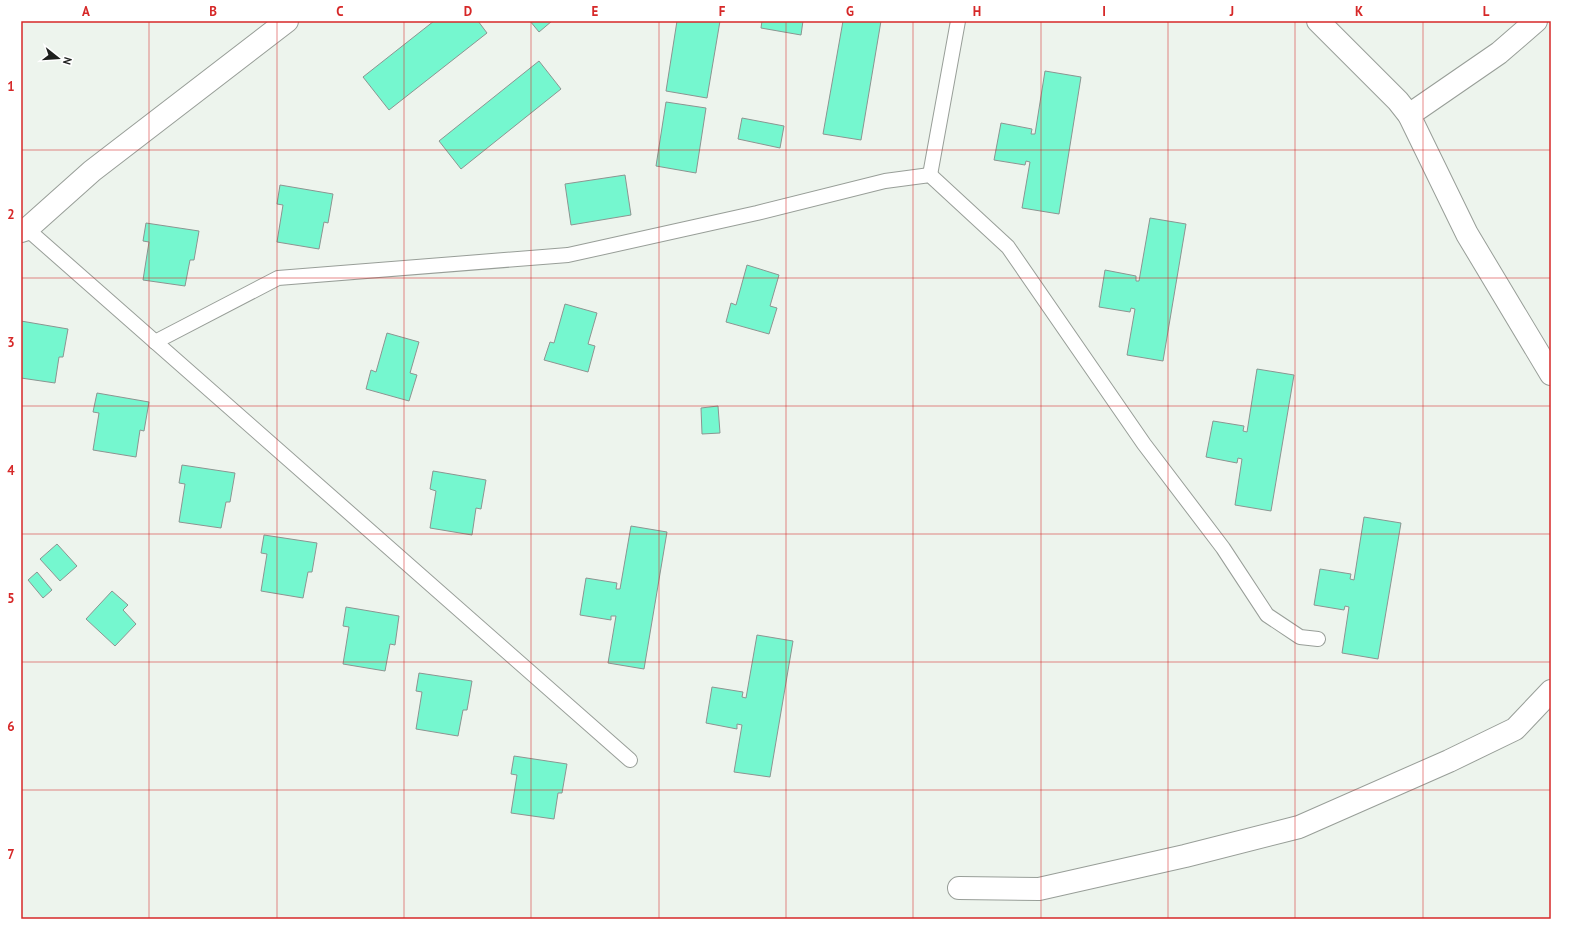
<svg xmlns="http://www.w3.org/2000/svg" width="1572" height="940" font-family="'PT Sans',sans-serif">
<rect width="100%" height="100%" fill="#edf4ed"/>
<g fill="#75f7cf" stroke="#8c9591">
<polygon points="434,21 478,21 487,33 389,110 363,77"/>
<polygon points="530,21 552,21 539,32"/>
<polygon points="677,21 720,21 707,98 666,91"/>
<polygon points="762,21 803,21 801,35 761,28"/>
<polygon points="843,21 881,21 861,140 823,134"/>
<polygon points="539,61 561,89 461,169 439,141"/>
<polygon points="1045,71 1081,77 1059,214 1022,208 1030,162 1026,161 1025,165 994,160 1001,123 1032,129 1031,134 1035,134"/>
<polygon points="666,102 706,108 696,173 656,166"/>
<polygon points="742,118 784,126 780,148 738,139"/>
<polygon points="625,175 631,215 571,225 565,184"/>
<polygon points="280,185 333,194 328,223 324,222 319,249 277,242 283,205 277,204"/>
<polygon points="1150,218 1186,224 1163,361 1127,355 1135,309 1131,308 1130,312 1099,307 1105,270 1136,276 1136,281 1139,281"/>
<polygon points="146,223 199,231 194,260 190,260 185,286 143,280 149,242 143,241"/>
<polygon points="747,265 779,275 770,306 777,308 769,334 726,322 731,303 736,305"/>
<polygon points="565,304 597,313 588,344 595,346 588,372 544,360 550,342 554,343"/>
<polygon points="21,321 68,329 63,357 59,357 55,383 21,378"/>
<polygon points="387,333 419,342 410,373 417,375 409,401 366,389 371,370 376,372"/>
<polygon points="1257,369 1294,375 1271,511 1235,505 1242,459 1238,458 1237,463 1206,457 1213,421 1244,426 1243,431 1247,432"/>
<polygon points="97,393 149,402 144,431 140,430 136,457 93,450 99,413 93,412"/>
<polygon points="718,406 720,433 702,434 701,408"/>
<polygon points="182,465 235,473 230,502 226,502 221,528 179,522 185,484 179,483"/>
<polygon points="433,471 486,480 481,509 476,508 472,535 430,528 436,491 430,489"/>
<polygon points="1364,517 1401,523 1378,659 1342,653 1349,607 1345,606 1344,610 1314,605 1320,569 1351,574 1350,579 1354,580"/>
<polygon points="631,526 667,532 644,669 608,663 616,616 611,616 611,620 580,615 586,578 617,583 616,589 620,589"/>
<polygon points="264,535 317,543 312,572 308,572 303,598 261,591 267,554 261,553"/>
<polygon points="57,544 77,566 60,581 40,559"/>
<polygon points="37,572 52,590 43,598 28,580"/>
<polygon points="112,591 128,605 123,610 136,624 115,646 86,619"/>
<polygon points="346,607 399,616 395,645 390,644 385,671 343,664 349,627 343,626"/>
<polygon points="757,635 793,641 770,777 734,772 742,725 737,724 737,729 706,723 712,687 743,692 742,697 746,698"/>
<polygon points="419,673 472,681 467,710 463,710 458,736 416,729 422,692 416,691"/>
<polygon points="514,756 567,764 562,793 558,793 554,819 511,813 517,775 511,774"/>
</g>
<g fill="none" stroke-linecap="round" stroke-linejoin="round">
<g stroke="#989e98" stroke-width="16">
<g id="service">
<polyline points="930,175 958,21"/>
<polyline points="27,229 630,760"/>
<polyline points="155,342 278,278 568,255 757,213 885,181 930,175 1008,247 1144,444 1223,548 1267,615 1300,637 1318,639"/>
</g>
</g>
<g stroke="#989e98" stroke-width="24">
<g id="minor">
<polyline points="1318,21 1398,101 1409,115 1467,234 1551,374"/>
<polyline points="1409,115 1499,53 1536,21"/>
<polyline points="21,231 27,229 92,171 287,21"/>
<polyline points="959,888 1039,889 1185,856 1299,827 1449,761 1515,729 1551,691"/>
</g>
</g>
<use href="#service" stroke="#fff" stroke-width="14"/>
<use href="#minor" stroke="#fff" stroke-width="22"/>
</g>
<path fill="none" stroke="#d62828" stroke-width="1" stroke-opacity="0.55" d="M149 21V919M277 21V919M404 21V919M531 21V919M659 21V919M786 21V919M913 21V919M1041 21V919M1168 21V919M1295 21V919M1423 21V919M21 150H1551M21 278H1551M21 406H1551M21 534H1551M21 662H1551M21 790H1551"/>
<rect width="1572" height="940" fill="none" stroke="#ffffff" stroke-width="44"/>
<g transform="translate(58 58) rotate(107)" stroke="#ffffff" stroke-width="3" paint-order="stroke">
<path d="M0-3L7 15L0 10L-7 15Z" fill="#1d1f1d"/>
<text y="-6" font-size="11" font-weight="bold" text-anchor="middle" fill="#1d1f1d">N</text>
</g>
<rect x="22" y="22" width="1528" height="896" fill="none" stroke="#d62828" stroke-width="1.5"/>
<g font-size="13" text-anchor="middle" font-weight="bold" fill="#d62828">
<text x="86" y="16">A</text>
<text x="213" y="16">B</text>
<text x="340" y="16">C</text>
<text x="468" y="16">D</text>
<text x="595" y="16">E</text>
<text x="722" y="16">F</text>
<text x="850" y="16">G</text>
<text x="977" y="16">H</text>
<text x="1104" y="16">I</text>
<text x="1232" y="16">J</text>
<text x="1359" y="16">K</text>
<text x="1486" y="16">L</text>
<text x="11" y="91">1</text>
<text x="11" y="219">2</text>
<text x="11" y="347">3</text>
<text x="11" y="475">4</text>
<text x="11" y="603">5</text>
<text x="11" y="731">6</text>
<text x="11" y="859">7</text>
</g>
</svg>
